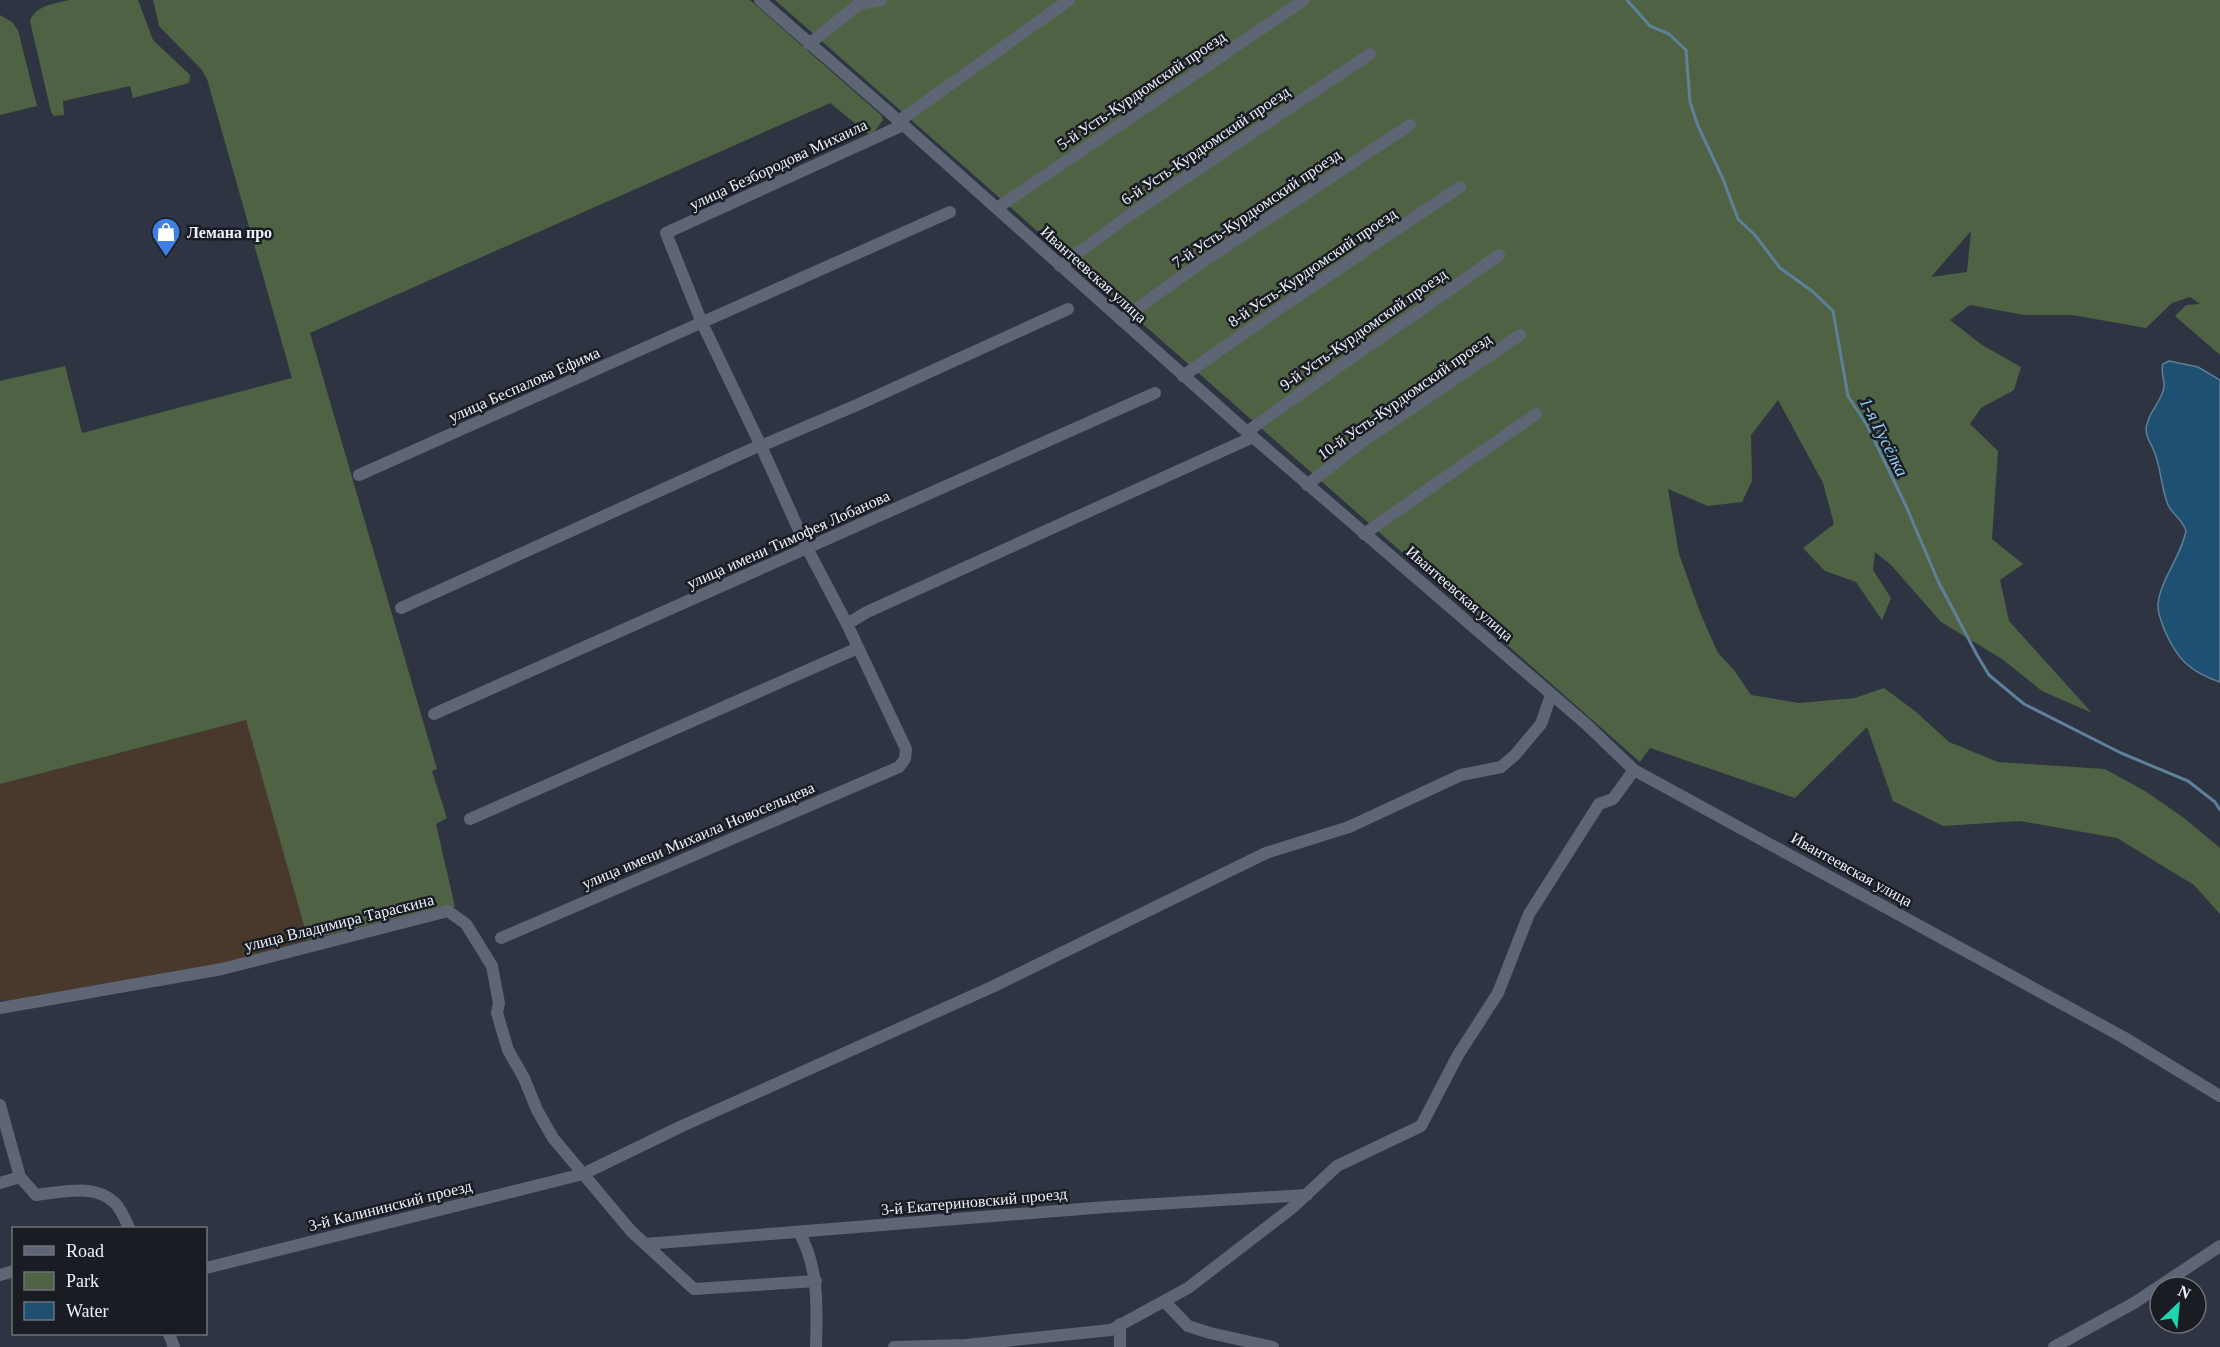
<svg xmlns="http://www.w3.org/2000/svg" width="2220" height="1347" font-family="Georgia,serif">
<rect width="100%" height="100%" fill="#2e3442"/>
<polygon fill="#48392c" points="246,720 308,940 221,964 10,1001 0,1000 0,784"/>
<g fill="#4f6244" fill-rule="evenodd">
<path d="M69 0H138L153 40 190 75 189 83 133 98 130 86 63 101 64 115 54 116 51 112 30 21C36 5 54 4 69 0Z"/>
<polygon points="153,0 750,0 881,115 883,120 871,136 830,103 310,333 437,769 432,771 447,818 436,824 455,907 442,907 308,940 246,720 0,784 0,381 65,366 82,433 292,378 207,79 202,70 159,26"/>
<path d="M775 0H2220V355L2175 316 2186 305 2200 304 2190 297 2172 303 2146 328 2072 315H2024L1970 305 1950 320 1982 345 2021 367 2014 390 1981 408 1970 424 1998 451 1992 539 2023 564 2000 580 2009 621 2092 713 2042 691 2002 659 1941 622 1891 565 1875 552 1873 570 1891 598 1882 620 1856 582 1825 571 1803 548 1834 524 1823 483 1778 400 1751 435 1752 481 1742 502 1708 506 1668 489 1679 554 1701 615 1718 653 1734 670 1751 695 1799 703 1855 698 1884 688 1915 711 1949 742 1998 762 2105 769 2145 791 2184 818 2220 848V914L2194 885 2117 838 2020 821 1943 826 1893 801 1867 727 1795 798 1650 748 1640 762ZM1971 231 1967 272 1931 277Z"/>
<polygon points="0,15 12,22 18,30 37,106 0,115"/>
</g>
<path fill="#1d5071" stroke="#5c819a" stroke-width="1.5" d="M2169 361 2198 367 2220 380V682C2190 672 2177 659 2165 631 2162 623 2157 613 2158 604 2161 578 2181 557 2186 531 2183 520 2173 515 2168 505 2161 487 2161 468 2154 451 2151 443 2146 438 2146 429 2147 413 2162 402 2164 387 2165 379 2160 372 2163 364Z"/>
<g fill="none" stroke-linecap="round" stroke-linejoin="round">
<polyline stroke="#5c819a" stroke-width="3" points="1627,0 1650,26 1669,34 1686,50 1690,102 1698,126 1723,179 1738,219 1755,235 1780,268 1812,291 1833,311 1848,396 1868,427 1906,506 1938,581 1977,655 1989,675 2024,704 2121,753 2188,781 2215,802 2220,810"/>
<g stroke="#5e6574" stroke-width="12">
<polyline points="760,0 899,121 1247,432 1586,724 1634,770 2123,1037 2220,1096"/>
<polyline points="809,44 859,4 881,0"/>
<polyline points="899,121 1069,0"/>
<polyline points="903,125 666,233 702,323 761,446 857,405 1068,309"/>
<polyline points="997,208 1304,0"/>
<polyline points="1060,266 1127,217 1370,54"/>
<polyline points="1121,320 1201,263 1410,125"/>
<polyline points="1183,376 1289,302 1460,187"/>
<path d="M1247 432C1330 371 1415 315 1499 255"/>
<polyline points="359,475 950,212"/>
<polyline points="1307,485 1362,442 1520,335"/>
<polyline points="1364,534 1536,414"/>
<polyline points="401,608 754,448 761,446 807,548 847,624 906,749 905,759 899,767 501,938"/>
<polyline points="847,624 867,612 1253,437"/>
<polyline points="434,714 1155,393"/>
<polyline points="470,819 858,648"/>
<polyline points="0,1008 222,969 448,911 466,924 492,966 499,1003 497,1013 508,1050 524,1078 537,1110 553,1138 631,1231 694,1289 816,1281"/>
<path d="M0 1105 20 1177 36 1195C62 1192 94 1183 115 1203 121 1209 126 1221 129 1228"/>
<polyline points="0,1183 20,1177"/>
<path d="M799 1232C819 1268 817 1306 816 1347"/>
<polyline points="645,1244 1106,1207 1307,1195"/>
<polyline points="206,1268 583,1174 682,1126 992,987 1266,853 1349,827 1461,775 1501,767 1515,755 1541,724 1551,695"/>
<polyline points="0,1275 14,1271"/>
<polyline points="1164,1301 1188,1326 1210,1333 1273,1347"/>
<polyline points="1120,1324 1120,1347"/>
<polyline points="169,1334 174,1347"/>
<polyline points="894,1347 966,1345 1111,1330 1188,1288 1292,1208 1337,1166 1421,1126 1458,1055 1498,993 1529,914 1599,804 1613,799 1634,770"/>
<polyline points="2054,1347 2134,1303 2220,1246"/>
</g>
</g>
<defs>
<g id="shop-pin" transform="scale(1.5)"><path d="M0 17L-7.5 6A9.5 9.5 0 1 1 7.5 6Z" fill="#3f7fe0" stroke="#191c22"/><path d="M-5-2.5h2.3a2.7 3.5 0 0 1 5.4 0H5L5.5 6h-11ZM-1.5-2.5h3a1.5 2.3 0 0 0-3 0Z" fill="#fff"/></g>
</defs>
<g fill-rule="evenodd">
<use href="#shop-pin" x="166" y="232"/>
</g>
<g text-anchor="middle" stroke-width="5" stroke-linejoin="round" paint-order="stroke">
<g font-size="16" fill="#eef2fb" stroke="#191c22">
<text transform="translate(1141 90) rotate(-34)" y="6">5-й Усть-Курдюмский проезд</text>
<text transform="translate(1205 145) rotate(-34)" y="6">6-й Усть-Курдюмский проезд</text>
<text transform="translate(778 164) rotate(-25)" y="6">улица Безбородова Михаила</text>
<text transform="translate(1256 208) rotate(-34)" y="6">7-й Усть-Курдюмский проезд</text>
<text transform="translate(1312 267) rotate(-34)" y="6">8-й Усть-Курдюмский проезд</text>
<text transform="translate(1094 274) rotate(42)" y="6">Ивантеевская улица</text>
<text transform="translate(1363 329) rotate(-35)" y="6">9-й Усть-Курдюмский проезд</text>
<text transform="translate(524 384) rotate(-24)" y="6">улица Беспалова Ефима</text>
<text transform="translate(1404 396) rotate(-35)" y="6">10-й Усть-Курдюмский проезд</text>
<text transform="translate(788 539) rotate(-24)" y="6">улица имени Тимофея Лобанова</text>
<text transform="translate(1460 593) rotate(41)" y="6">Ивантеевская улица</text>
<text transform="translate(698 835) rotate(-23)" y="6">улица имени Михаила Новосельцева</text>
<text transform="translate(1852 869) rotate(29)" y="6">Ивантеевская улица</text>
<text transform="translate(339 922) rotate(-14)" y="6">улица Владимира Тараскина</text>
<text transform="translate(974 1201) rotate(-5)" y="6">3-й Екатериновский проезд</text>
<text transform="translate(390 1205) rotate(-14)" y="6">3-й Калининский проезд</text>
</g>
<g font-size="16" font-weight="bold" fill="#eef2fb" stroke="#191c22" text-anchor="start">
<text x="187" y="238">Лемана про</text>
</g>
<g font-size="18" font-style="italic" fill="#94cffa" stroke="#191c22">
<text transform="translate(1884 437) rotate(63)" y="6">1-я Гусёлка</text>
</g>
</g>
<rect x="12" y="1227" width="195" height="108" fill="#191c22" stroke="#6e7279" stroke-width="1.5"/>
<rect x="24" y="1246" width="30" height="9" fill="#5e6574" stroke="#6e7279" stroke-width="1.5"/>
<text x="66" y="1257" font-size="18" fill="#eef2fb">Road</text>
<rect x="24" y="1272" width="30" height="18" fill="#4f6244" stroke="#6e7279" stroke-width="1.5"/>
<text x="66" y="1287" font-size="18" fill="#eef2fb">Park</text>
<rect x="24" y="1302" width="30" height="18" fill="#1d5071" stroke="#6e7279" stroke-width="1.5"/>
<text x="66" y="1317" font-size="18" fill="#eef2fb">Water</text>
<g transform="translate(2178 1305) rotate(26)"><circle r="28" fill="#191c22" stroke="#6e7279" stroke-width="1.5"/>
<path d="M0-4.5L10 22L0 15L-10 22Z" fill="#1fd5b0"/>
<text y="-9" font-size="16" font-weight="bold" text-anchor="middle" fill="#eef2fb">N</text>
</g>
</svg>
